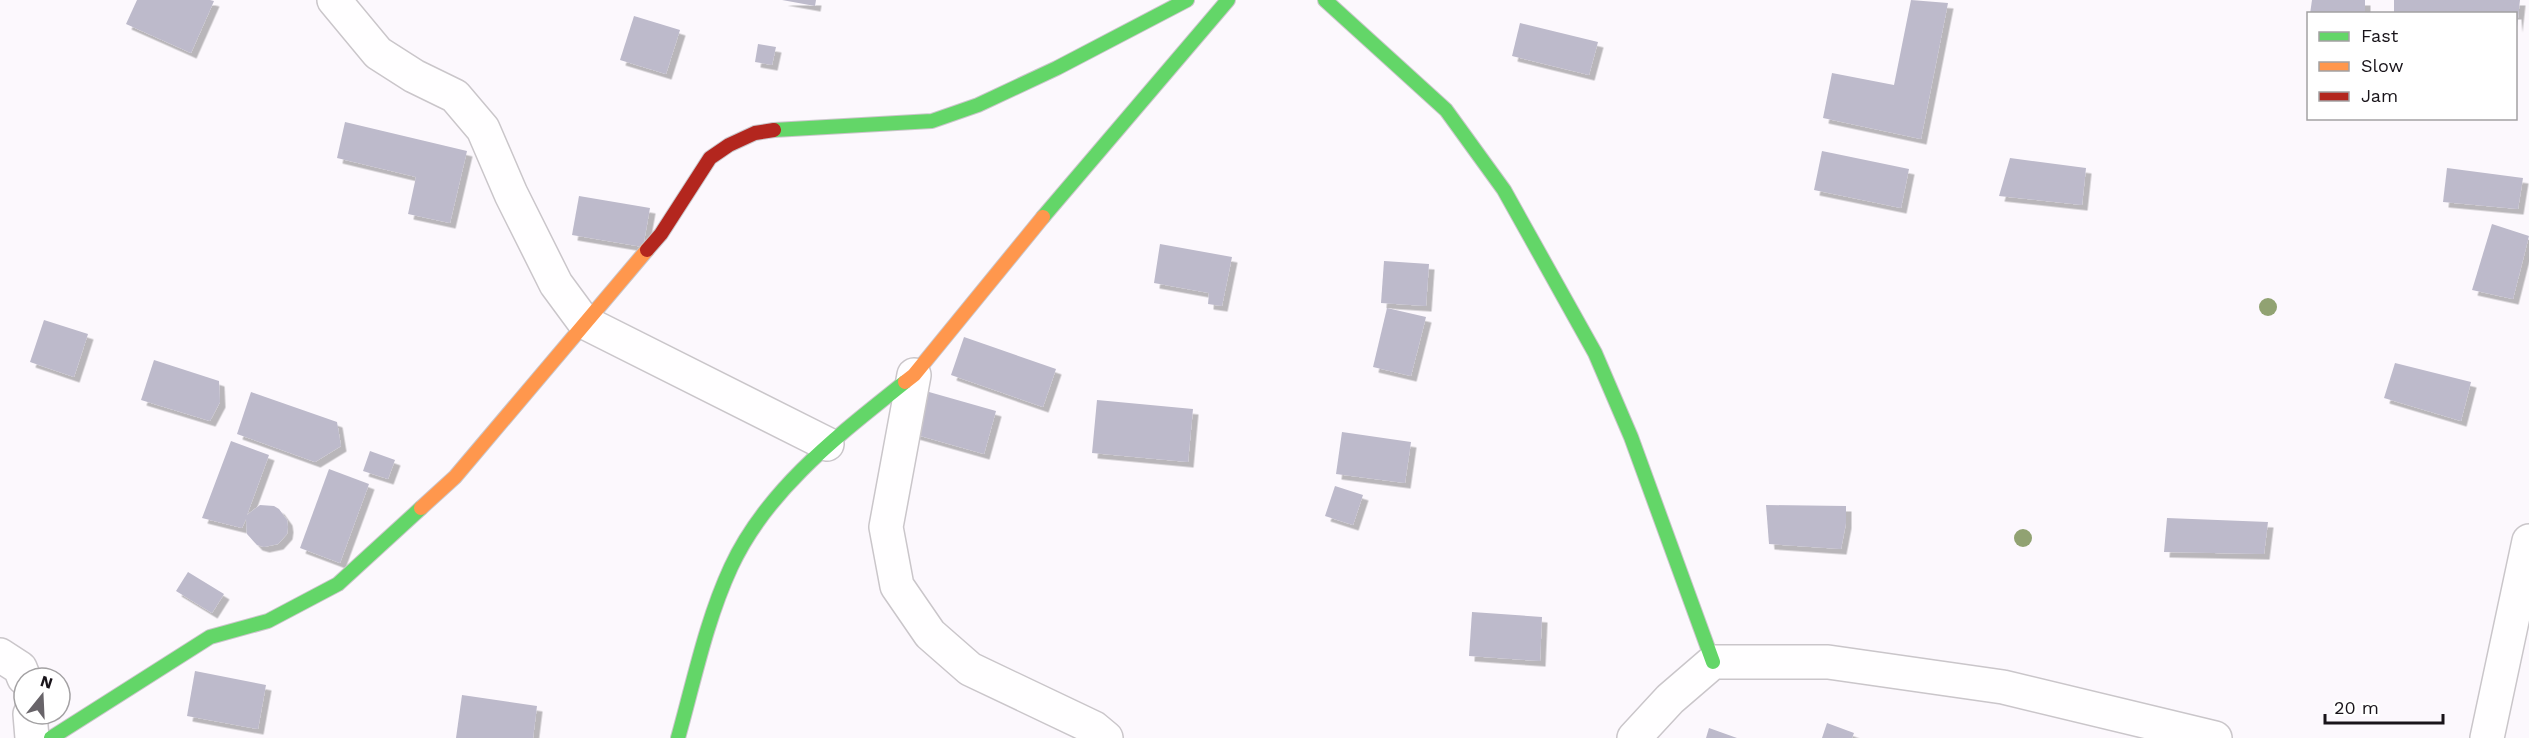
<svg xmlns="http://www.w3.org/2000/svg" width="2529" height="738" font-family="'Work Sans',sans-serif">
<defs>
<filter id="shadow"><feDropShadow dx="5.5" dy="5.5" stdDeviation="0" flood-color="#0004"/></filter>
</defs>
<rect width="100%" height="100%" fill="#fcf8fd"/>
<g fill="#bdbacb" filter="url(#shadow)">
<polygon points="137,0 210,0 214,1 191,53 126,24"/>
<polygon points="782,0 816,0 815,6"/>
<polygon points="1911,0 1948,3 1921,139 1823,118 1832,73 1894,85"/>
<polygon points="2312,0 2365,0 2365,14 2310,14"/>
<polygon points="2394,0 2520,0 2517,27 2516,14 2394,14"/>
<polygon points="634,16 680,30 666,74 620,60"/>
<polygon points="1520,23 1598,42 1589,75 1512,56"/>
<polygon points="758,44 776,47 772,65 755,62"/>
<polygon points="345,122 467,151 450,223 408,214 416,177 337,158"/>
<polygon points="1822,151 1909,169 1901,208 1814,190"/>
<polygon points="2010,158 2086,168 2082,205 1999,196"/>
<polygon points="2447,168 2523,178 2518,209 2443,202"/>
<polygon points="579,196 650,208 643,247 572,235"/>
<polygon points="2492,224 2529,236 2513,299 2472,290"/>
<polygon points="1160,244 1232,257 1222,306 1208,304 1209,293 1154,283"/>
<polygon points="1384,261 1429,264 1426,306 1381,303"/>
<polygon points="1387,308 1426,317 1411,376 1373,367"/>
<polygon points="44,320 88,334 74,377 30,362"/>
<polygon points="964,337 1056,369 1043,407 951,375"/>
<polygon points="154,360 219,381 220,402 210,421 141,400"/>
<polygon points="2395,363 2471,382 2461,421 2384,398"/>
<polygon points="922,390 996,411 984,454 910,433"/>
<polygon points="251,392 337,422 341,446 315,462 237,434"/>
<polygon points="1097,400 1193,409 1188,462 1092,453"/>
<polygon points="1342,432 1411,442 1405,483 1336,474"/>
<polygon points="231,441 269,455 247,515 260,505 274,506 279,509 287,520 288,527 287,534 278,544 264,547 257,545 247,534 246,519 242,528 202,518"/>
<polygon points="370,451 395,460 388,479 363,471"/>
<polygon points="329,469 369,484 340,563 300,548"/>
<polygon points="1335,486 1363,495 1353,525 1325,516"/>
<polygon points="1766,505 1846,506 1846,523 1841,549 1769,544"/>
<polygon points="2167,518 2268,522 2264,554 2164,552"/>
<polygon points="188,572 224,594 212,613 176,591"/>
<polygon points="1472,612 1542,617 1540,661 1469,656"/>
<polygon points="195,671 266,685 258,729 187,716"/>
<polygon points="462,695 537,706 533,738 456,738"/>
<polygon points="1827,723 1854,733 1852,738 1822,738"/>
<polygon points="1709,728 1737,738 1706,738"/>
</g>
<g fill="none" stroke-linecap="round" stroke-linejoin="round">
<g stroke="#cac6ca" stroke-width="36">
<g id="street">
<polyline points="334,0 378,53 414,76 455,96 483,129 511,194 556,284 584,322 827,444"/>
<polyline points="914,375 886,527 897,586 930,634 970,669 1094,728 1106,738"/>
<polyline points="0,655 20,668 24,678"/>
<polyline points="30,714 32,738"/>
<polyline points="1634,738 1670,699 1713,662 1828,662 2003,687 2215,738"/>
<polyline points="2487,738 2529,541"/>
</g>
</g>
<g stroke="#cac6ca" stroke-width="16">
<g id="fast">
<polyline points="1325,0 1446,110 1504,190 1595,353 1631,437 1713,662"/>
<polyline points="774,130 932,121 978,105 1057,68 1187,0"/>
<polyline points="1043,217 1228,0"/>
<polyline points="51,738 210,637 268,621 338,584 421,508"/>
<path d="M678 738C694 681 706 621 731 567 767 489 840 434 905 382"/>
</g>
</g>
<g stroke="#cac6ca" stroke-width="16">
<g id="slow">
<polyline points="905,382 914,375 1043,217"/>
<polyline points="421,508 455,477 647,250"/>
</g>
</g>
<g stroke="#cac6ca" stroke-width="16">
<polyline id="jam" points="647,250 661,234 710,158 729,145 755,133 774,130"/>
</g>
<use href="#street" stroke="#fffeff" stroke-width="33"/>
<use href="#fast" stroke="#63d668" stroke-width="14"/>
<use href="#slow" stroke="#ff974d" stroke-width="14"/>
<use href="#jam" stroke="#b3261e" stroke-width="14"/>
</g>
<g fill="#91a272">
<circle cx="2268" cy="307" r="9"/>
<circle cx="2023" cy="538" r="9"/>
</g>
<rect x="2307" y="12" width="210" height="108" fill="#ffffff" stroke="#a3a1a3" stroke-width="1.5"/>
<rect x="2319" y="32" width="30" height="9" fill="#63d668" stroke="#a3a1a3" stroke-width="1.5"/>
<text x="2361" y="42" font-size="18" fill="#19141a">Fast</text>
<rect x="2319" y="62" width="30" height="9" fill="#ff974d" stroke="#a3a1a3" stroke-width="1.5"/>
<text x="2361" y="72" font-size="18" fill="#19141a">Slow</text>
<rect x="2319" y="92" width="30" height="9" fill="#b3261e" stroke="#a3a1a3" stroke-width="1.5"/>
<text x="2361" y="102" font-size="18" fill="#19141a">Jam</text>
<g transform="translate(42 696) rotate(18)"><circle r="28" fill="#ffffff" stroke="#a3a1a3" stroke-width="1.5"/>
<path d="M0-4.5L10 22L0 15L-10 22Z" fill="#686469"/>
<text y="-9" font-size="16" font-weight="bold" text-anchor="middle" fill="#19141a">N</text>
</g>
<path d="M2325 714v9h118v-9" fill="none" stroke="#19141a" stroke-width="3"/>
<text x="2334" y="714" font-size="18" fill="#19141a" stroke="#ffffff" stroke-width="4.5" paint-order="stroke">20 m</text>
</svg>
